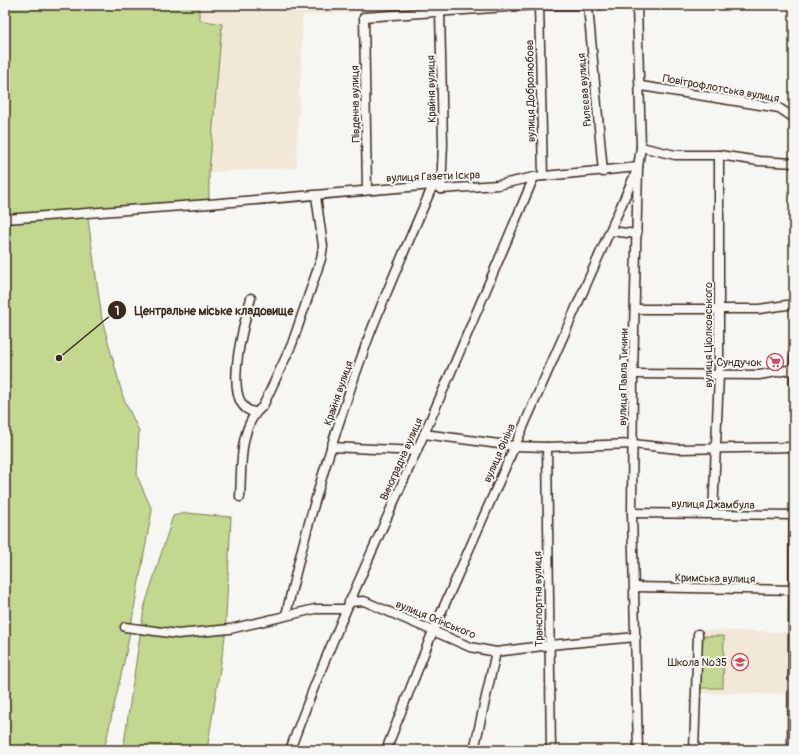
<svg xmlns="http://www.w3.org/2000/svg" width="799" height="755" font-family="Pangolin,sans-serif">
<rect width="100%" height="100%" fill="#f6f6f2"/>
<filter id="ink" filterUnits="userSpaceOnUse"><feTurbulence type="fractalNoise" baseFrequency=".025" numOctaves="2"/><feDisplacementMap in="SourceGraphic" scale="8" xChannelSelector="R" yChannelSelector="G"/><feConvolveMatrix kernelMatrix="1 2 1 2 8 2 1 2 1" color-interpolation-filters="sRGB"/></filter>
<g filter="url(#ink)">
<g fill="#f1e8d7">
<polygon points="199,5 488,5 303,15 296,168 209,172 222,24 198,20"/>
<polygon points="694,630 787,632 786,694 693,693"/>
</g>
<g fill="#c1d88e" stroke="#7e8156">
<polygon points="5,5 199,5 199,20 222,24 209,172 209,204 87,212 102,319 123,397 139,431 137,476 152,510 126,653 104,750 5,750"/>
<polygon points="186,513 231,517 225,637 207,750 123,750 144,608 173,516"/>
<polygon points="701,636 724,636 723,688 700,688"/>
</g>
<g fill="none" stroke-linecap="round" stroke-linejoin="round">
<g stroke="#3b2a1e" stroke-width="11">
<g id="minor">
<polyline points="539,5 543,176"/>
<polyline points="547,5 601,5"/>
<polyline points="637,5 641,147 638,167 633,374 632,513 638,750"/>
<polyline points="588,6 603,172"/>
<polyline points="440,12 443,144 441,189"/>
<polyline points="641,86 779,108 794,118"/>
<polyline points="641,147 675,155 719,155 759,161 794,163"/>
<polyline points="367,190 364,17 536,5"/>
<polyline points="5,219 209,204 433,185 441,189 498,185 534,177 638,167"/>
<polyline points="610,231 637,234"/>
<path d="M251 298C245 320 219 408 255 412"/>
<polyline points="636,309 759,309 794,304"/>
<polyline points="794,358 794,383"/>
<polyline points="633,374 759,375 794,369"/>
<polyline points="424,434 514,446 547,447 633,444 678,449 794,447"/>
<polyline points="331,447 417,451"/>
<polyline points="547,447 551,750"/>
<path d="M240 497C242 468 238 426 263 406L292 344 321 259 323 246 316 196"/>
<polyline points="632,513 794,515"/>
<polyline points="713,514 719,375 719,155"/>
<polyline points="635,587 794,590"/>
<polyline points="349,602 364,601 470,647 496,652 550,645 636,637"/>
<path d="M286 615C307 521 335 429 368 339 388 287 411 236 433 185"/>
<polyline points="125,627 178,634 230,629 315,609 346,609"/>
<path d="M290 750C327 648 373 550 417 450 457 360 495 268 534 177"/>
<polyline points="386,750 433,631 636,172"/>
<polyline points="474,750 496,652"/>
<polyline points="694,750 698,634"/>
<polyline points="792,750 794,513"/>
</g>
</g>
<use href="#minor" stroke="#f6f6f2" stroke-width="8"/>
</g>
</g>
<defs>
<g id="supermarket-ring" transform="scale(0.9)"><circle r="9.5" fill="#f6f6f2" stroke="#d1495b" stroke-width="1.5"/><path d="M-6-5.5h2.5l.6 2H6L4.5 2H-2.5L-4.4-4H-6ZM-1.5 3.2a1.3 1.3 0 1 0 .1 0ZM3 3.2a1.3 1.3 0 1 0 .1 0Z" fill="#d1495b"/></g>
<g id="school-ring" transform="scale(0.9)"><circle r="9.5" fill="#f6f6f2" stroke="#d1495b" stroke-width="1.5"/><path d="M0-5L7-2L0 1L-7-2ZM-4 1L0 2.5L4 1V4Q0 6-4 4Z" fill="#d1495b"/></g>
</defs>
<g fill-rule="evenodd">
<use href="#supermarket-ring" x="775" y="362"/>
<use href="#school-ring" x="740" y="662"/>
</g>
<g text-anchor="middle" stroke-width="4" stroke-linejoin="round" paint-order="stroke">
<g font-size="11" fill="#3b2a1e" stroke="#f6f6f2">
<text transform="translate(721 88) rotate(10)" y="4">Повітрофлотська вулиця</text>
<text transform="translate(431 89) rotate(-91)" y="4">Крайня вулиця</text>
<text transform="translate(584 90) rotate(-95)" y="4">Рилєєва вулиця</text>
<text transform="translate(530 91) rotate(-91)" y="4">вулиця Добролюбова</text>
<text transform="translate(355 104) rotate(-91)" y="4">Південна вулиця</text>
<text transform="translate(433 176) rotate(-2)" y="4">вулиця Газети Іскра</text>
<text transform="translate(708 335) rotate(-90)" y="4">вулиця Ціолковського</text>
<text transform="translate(623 377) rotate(-89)" y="4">вулиця Павла Тичини</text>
<text transform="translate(338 393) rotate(-71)" y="4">Крайня вулиця</text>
<text transform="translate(499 453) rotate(-66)" y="4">вулиця Філіна</text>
<text transform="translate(401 459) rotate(-66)" y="4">Виноградна вулиця</text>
<text transform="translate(713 504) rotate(1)" y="4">вулиця Джамбула</text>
<text transform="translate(715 578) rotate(1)" y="4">Кримська вулиця</text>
<text transform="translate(538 599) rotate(-91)" y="4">Транспортна вулиця</text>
<text transform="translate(436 619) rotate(22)" y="4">вулиця Огінського</text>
</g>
<g font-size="11" fill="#3b2a1e" stroke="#f6f6f2" text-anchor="end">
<text x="762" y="366">Сундучок</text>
<text x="727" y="666">Школа №35</text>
</g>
</g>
<path fill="none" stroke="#3b2a1e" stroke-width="1.5" d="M59 358L117 310"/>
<g fill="#3b2a1e" stroke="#f6f6f2" stroke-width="1.5">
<circle cx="59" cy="358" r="4"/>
<circle cx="117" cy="310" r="10"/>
</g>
<g font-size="12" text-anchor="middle" font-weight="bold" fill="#fff">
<text x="117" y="315">1</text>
</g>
<g font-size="12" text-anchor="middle" font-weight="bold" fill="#3b2a1e" stroke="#f6f6f2" stroke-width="4" stroke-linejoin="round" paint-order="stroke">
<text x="214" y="315">Центральне міське кладовище</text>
</g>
<rect width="799" height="755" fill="none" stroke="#f6f6f2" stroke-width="20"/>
<rect x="10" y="10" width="779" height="735" fill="none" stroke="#3b2a1e" stroke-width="1.5" filter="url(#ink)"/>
</svg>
